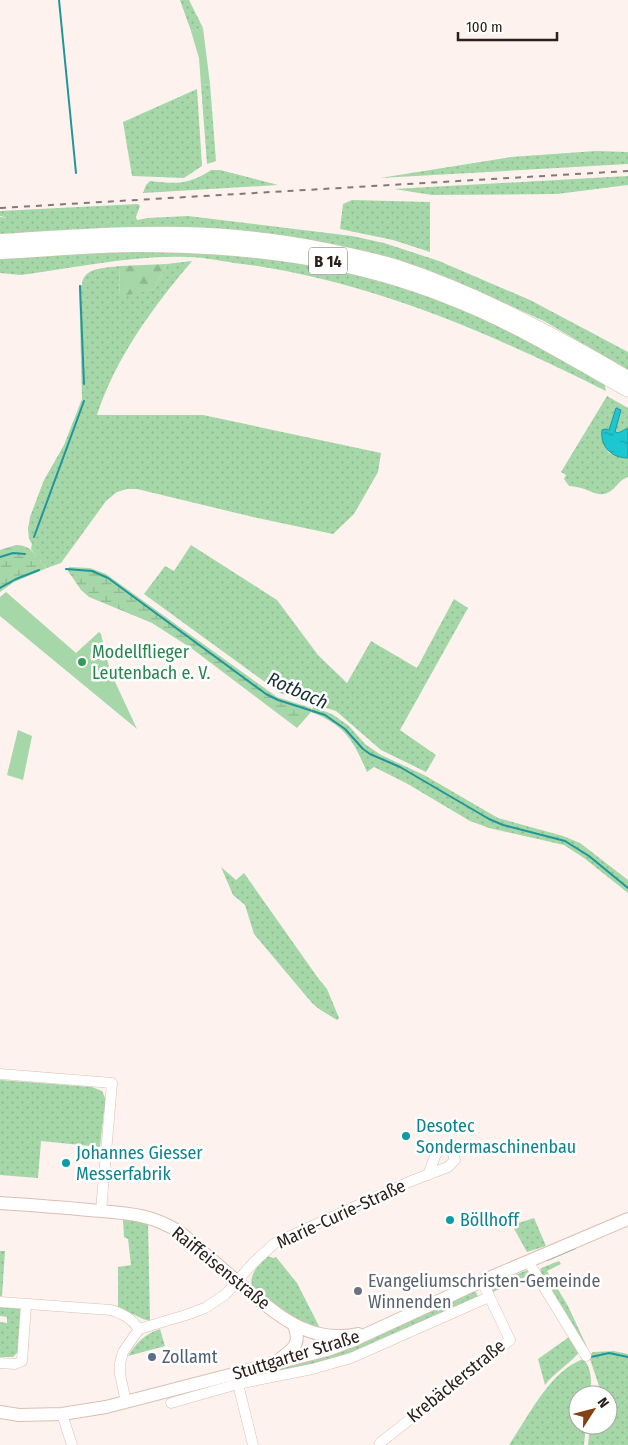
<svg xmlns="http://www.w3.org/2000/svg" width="628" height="1445" font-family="'Fira Sans Condensed',sans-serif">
<defs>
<pattern id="grass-dots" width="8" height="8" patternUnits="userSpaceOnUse" patternTransform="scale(1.25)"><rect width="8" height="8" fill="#a5d7a8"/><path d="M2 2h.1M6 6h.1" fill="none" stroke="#8eb890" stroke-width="1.8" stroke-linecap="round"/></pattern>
<pattern id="forest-firs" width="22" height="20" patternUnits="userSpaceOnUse" patternTransform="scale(1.25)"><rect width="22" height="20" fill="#a5d7a8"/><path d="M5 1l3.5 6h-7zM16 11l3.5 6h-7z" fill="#8eb890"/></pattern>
<pattern id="wetland-marsh" width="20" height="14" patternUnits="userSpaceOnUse" patternTransform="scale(1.25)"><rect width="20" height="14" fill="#a5d7a8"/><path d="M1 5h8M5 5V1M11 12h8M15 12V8" fill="none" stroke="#8eb890"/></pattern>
<pattern id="water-ripples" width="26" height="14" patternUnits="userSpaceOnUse" patternTransform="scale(1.25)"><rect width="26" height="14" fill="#1bc8d2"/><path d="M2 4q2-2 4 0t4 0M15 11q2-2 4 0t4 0" fill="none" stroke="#18a2aa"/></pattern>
</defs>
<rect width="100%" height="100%" fill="#fef2ee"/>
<g fill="url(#grass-dots)">
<polygon points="180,0 189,0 203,28 191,31"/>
<polygon points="210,84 216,161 207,164 201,85"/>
<polygon points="197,89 202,166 184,178 132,176 123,122"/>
<polygon points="596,151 628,152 628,164 380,178 511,157"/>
<path d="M211 170H220L278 185 143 193 146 185 150 181C177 184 188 185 211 170Z"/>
<polygon points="628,176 628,185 557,194 432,195 394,189"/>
<polygon points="352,200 430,202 430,252 393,240 340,229 343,204"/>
<polygon points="138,204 140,206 136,217 137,220 148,218 188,216 352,236 384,243 439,261 530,300 628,352 628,370 544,321 455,281 372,254 338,245 253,232 0,235 0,217 9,218 0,216 0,211"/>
<path d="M184 250 309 262 419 291 512 331 604 382 606 391C492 334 371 281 243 264 225 262 205 257 187 257 132 255 76 268 21 275L0 273V258L74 253Z"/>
<path d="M192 261C153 307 116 357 97 415H203L381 453 378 472 354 514 333 534 253 517 137 489H127L117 492 106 501 61 563 47 568 31 549 32 544 29 539 28 529 30 517 44 480 64 445 82 399 79 285H82C83 267 105 268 120 266L119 296 154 289 167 264Z"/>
<path d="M607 396 628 408V428L618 433 615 432 621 411 603 440 609 453 624 458H628V477C620 480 618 485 612 490 601 499 592 491 581 488 577 487 573 486 569 486L564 479 566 475 561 472Z"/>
<polygon points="191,545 277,600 318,655 347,683 371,641 417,668 454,599 468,608 400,730 436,755 426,772 381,750 336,711 280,693 144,594 165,566 174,571"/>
<path d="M313 707 332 714 349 726 365 744 381 755 424 775 498 818 563 836 580 843 628 880V893L584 858 564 845 489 828 470 821 406 783 374 767 367 772C353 740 345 725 311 712Z"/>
<polygon points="221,867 236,880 244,873 318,978 327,989 339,1018 337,1020 319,1009 312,1003 254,934 245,905 233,895"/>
<polygon points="0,1080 92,1087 102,1091 106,1100 106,1110 104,1110 100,1147 41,1141 38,1178 0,1175"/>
<polygon points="534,1218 546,1246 527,1252 512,1225"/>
<polygon points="128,1219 148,1222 150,1321 143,1319 118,1307 118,1267 131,1265 128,1239 124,1237 123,1220"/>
<polygon points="0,1251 5,1251 2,1296 0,1296"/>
<path d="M268 1256 273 1258 276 1257 297 1283 322 1332 306 1328 254 1291C246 1276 258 1266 268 1256Z"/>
<polygon points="559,1261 561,1264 547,1271 568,1306 587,1347 584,1348 540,1273 541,1268"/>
<path d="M530 1269 580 1351C570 1364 555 1372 545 1385L538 1359 569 1337 530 1275 493 1292 491 1288 497 1282Z"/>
<polygon points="472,1292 476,1292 478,1297 361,1349 324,1362 212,1387 211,1383 255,1371"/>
<polygon points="0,1305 20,1308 23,1311 20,1315 18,1352 13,1357 0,1357 0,1322 7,1323 7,1317 0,1316"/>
<path d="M160 1329 165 1346 128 1356C136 1343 145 1334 160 1329Z"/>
<polygon points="614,1351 628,1354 628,1445 588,1445 590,1425 608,1425 608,1395 598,1395 601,1392 589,1356 593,1352"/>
<path d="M583 1359C592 1367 592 1384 590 1395H578V1425H586L584 1445H509C528 1417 550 1371 583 1359Z"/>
</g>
<polygon fill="url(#forest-firs)" points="167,264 154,289 119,297 120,266"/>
<g fill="url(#wetland-marsh)">
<path d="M16 545C32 545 37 557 47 568L14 582 0 592V550Z"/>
<polygon points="69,567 90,568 106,574 277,697 311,708 311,712 297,728 191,648 152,623 89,597 81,590 68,571"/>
</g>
<g fill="#a5d7a8">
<polygon points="203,28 210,84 201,85 199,58 191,31"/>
<polygon points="6,592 76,653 99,632 101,634 110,671 137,729 0,616 0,597"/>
<polygon points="18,730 32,736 23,780 7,775"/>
</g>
<path fill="url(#water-ripples)" stroke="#20969b" d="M616 408 621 410 615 432 618 433 628 428V458C612 458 600 447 602 430L605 429 609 430Z"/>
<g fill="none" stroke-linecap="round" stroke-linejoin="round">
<g stroke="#20969b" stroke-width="2">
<polyline points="59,0 76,173"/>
<polyline points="80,286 84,384"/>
<polyline points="34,537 84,401"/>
<polyline points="0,557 13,553 25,554"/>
<polyline points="66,569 92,571 108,578 266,694 278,700 325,715 345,729 363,749 370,754 400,767 489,819 503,825 565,841 589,856 628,888"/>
<polyline points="0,588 16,579 39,570"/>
<polyline points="547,1260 575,1248"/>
<polyline points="591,1357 609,1353 628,1357"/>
</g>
<g stroke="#dbbeb3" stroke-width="11">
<g id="minor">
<polyline points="0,1074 112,1083 101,1211"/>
<polyline points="528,1261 586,1356"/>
<path d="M0 1302 111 1310C123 1314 131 1318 139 1329"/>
<polyline points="0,1363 15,1364 22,1361 26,1305"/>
<polyline points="238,1384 253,1445"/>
<polyline points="126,1402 120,1374 120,1363 123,1352 139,1329 186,1315 205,1308 226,1294 253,1263 275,1243 411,1181 448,1167 455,1160 452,1151 443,1148 436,1154 428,1175"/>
<polyline points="171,1403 238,1384 312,1369 351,1358 489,1297"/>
<polyline points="62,1414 72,1445"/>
<polyline points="381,1445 380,1443 510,1340 482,1281"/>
</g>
</g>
<g stroke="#dbbeb3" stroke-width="14">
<g id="major">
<path d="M0 1203C30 1205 59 1207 89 1210 124 1213 151 1213 181 1233 204 1253 226 1272 248 1291 282 1318 311 1344 358 1334"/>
<path d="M278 1361C292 1349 302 1346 294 1325"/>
<polyline points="0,1412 19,1415 62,1414 106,1407 327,1350 354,1340 482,1281 628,1219"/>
</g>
</g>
<g stroke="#dbbeb3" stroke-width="15">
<g id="highway">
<path d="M0 241C60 237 121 233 181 234 232 235 282 241 331 251 353 256 375 260 397 267 479 294 554 335 628 378"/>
<path d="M0 252C45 250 91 245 136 245 245 245 349 257 451 298 513 322 570 357 628 390"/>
</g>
</g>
<use href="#minor" stroke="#fff" stroke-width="10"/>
<use href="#major" stroke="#fff" stroke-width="12"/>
<use href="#highway" stroke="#fff" stroke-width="14"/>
<polyline stroke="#847975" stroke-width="2" stroke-dasharray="6 6" stroke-linecap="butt" points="0,208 628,171"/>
</g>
<circle fill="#2e9e5b" stroke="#fff" stroke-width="2" cx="82" cy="662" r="5"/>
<g fill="#0f9aa8" stroke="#fff" stroke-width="2">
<circle cx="406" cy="1136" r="5"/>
<circle cx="66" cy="1163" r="5"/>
<circle cx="450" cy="1220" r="5"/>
</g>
<circle fill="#6b7280" stroke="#fff" stroke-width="2" cx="358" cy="1291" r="5"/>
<circle fill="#5c6f8a" stroke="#fff" stroke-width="2" cx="152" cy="1357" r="5"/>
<g text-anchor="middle" stroke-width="5" stroke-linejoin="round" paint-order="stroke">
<rect fill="#fff" stroke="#6b6360" stroke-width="1" x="309" y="247.5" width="38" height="27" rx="4"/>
<g font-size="16" font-weight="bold" fill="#2b201c">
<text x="328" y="267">B 14</text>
</g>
<g font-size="18" fill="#27864d" stroke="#fff" text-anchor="start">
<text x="92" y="658">Modellflieger<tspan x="92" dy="21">Leutenbach e. V.</tspan></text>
</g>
<g font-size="18" fill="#0d838f" stroke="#fff" text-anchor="start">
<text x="416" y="1132">Desotec<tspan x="416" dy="21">Sondermaschinenbau</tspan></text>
<text x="76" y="1159">Johannes Giesser<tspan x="76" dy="21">Messerfabrik</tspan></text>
<text x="460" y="1226">Böllhoff</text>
</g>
<g font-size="18" fill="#2b201c" stroke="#fff">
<text transform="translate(341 1214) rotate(-25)" y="6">Marie-Curie-Straße</text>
<text transform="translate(221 1268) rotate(39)" y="6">Raiffeisenstraße</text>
<text transform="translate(296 1355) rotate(-17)" y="6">Stuttgarter Straße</text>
<text transform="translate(456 1381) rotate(-39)" y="6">Krebäckerstraße</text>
</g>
<g font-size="18" fill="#5b616d" stroke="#fff" text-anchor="start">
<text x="368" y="1287">Evangeliumschristen-Gemeinde<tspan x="368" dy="21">Winnenden</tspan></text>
</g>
<g font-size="18" fill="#4e5e75" stroke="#fff" text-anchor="start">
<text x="162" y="1363">Zollamt</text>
</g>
<g font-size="19" font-style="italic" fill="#173031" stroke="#fff">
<text transform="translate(298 690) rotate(24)" y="7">Rotbach</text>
</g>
</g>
<g transform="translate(593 1410) rotate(54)"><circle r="24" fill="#ffffff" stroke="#aaa6a4"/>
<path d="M0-4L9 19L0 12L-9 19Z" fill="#844111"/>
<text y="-8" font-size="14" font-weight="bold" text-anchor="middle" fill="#2b201c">N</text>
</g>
<path d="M458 32v8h99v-8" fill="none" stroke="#2b201c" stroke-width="2.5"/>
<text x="466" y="32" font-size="15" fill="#2b201c" stroke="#ffffff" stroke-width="4" paint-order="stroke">100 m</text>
</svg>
